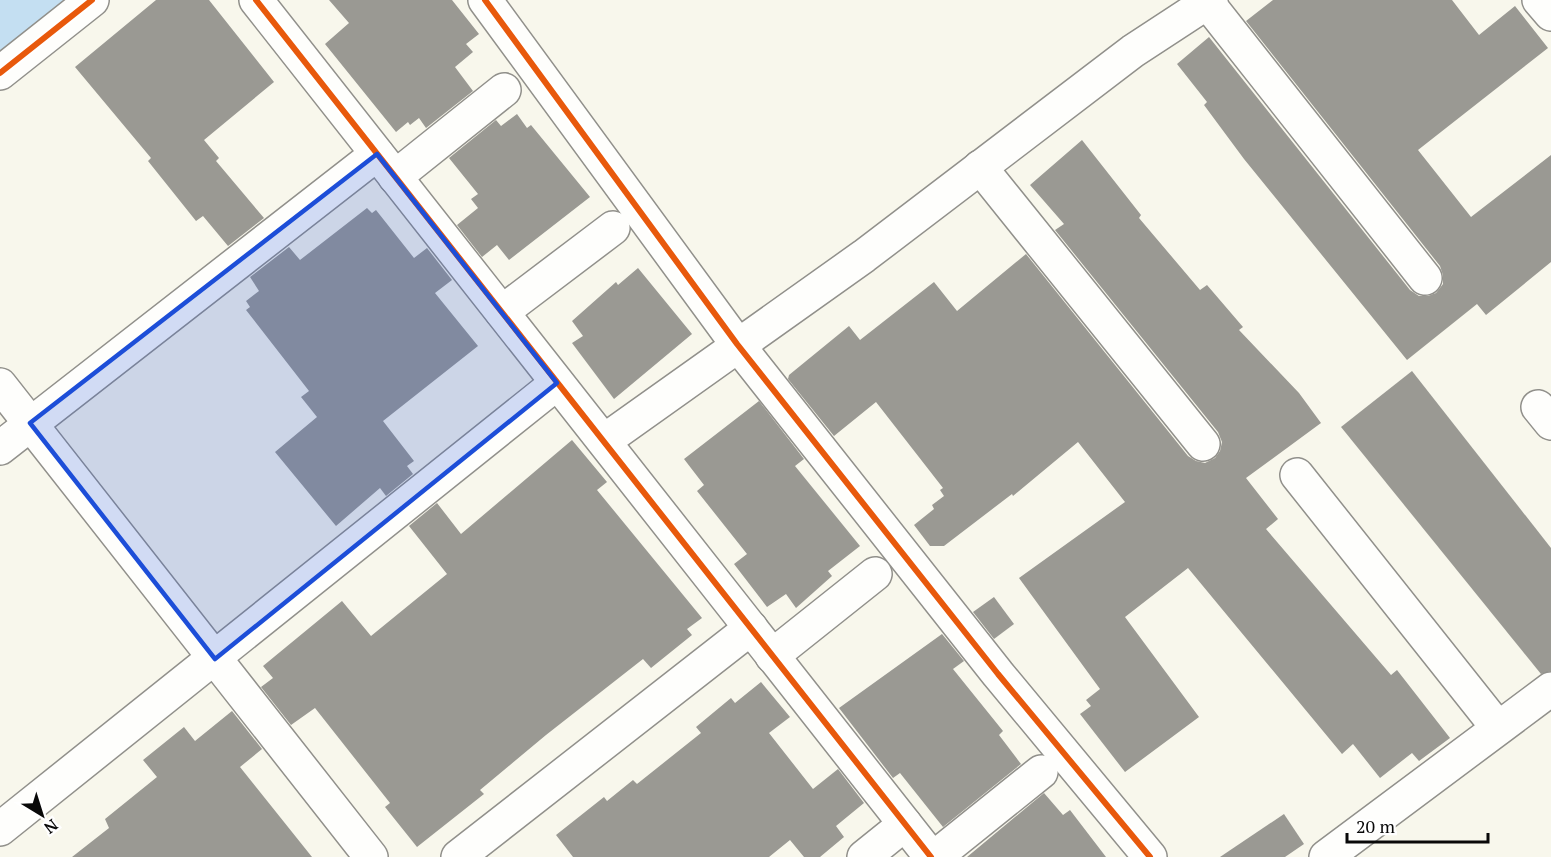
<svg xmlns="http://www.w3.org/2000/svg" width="1551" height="857" font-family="'PT Serif',serif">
<rect width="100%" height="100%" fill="#f8f7ec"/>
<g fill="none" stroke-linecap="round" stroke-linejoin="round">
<polyline stroke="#c4dff2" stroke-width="84" points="0,27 33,0"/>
</g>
<g fill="#9a9993">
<polygon points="156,0 209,0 274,82 204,140 219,158 216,161 264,218 228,246 203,216 196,221 148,161 151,158 75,67"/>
<polygon points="329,0 452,0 479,34 466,44 473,52 455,67 473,91 426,128 419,118 410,125 408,122 396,132 325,44 349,23"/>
<polygon points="1273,0 1452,0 1479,35 1515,6 1548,48 1418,150 1471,217 1551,155 1551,262 1486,315 1477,304 1407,360 1244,159 1204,105 1207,102 1177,64 1209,37 1410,290 1419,296 1428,296 1436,293 1443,284 1443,275 1440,266 1246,21"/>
<polygon points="517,114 527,128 531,125 590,197 509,260 497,245 482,257 457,225 478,208 471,199 478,194 449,158 496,120 501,126"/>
<polygon points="1082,140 1141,215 1139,218 1200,290 1207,285 1243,327 1239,330 1299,393 1321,423 1246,478 1278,519 1266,529 1391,675 1397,670 1450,738 1419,761 1412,753 1380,778 1353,744 1342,754 1188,568 1125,617 1199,717 1125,772 1080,714 1091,706 1086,700 1100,689 1019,578 1125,502 1078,442 1013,496 1012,494 944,546 930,546 914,525 934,509 932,505 944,496 940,490 943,488 876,402 834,436 788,379 789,375 849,326 860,340 934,282 957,311 1026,254 1188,456 1196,461 1205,463 1215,458 1220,451 1222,442 1218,432 1055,230 1064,224 1030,185"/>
<polygon points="367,208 372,213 376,210 414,258 427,248 452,280 435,293 478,346 383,421 414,461 407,466 413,474 386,496 380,488 336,526 275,452 317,417 301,397 309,391 246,310 250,307 246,301 259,291 250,277 289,247 300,260"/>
<polygon points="638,268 692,334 614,399 572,343 583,336 572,321 616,282 618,285"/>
<polygon points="1412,371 1551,548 1551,671 1541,674 1341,427"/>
<polygon points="759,401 804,459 795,466 860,546 828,571 832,576 796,608 786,594 767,607 734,564 747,554 697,491 704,485 684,459"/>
<polygon points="572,440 607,482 597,490 702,618 687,629 692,635 651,668 643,659 546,735 480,790 484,794 417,847 385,807 390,803 315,708 291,725 261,687 273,678 263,666 342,601 371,636 447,574 409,526 437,503 461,534"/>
<polygon points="994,597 1014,624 994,639 973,612"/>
<polygon points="942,634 964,661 953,669 1003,731 999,735 1021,764 943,827 900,773 893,778 839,708"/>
<polygon points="761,682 790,717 769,733 813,789 838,769 864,803 836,826 844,837 820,857 804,857 790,840 769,857 573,857 556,835 604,797 607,801 633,780 637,784 701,733 696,727 731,698 735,703"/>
<polygon points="232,711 262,749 240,767 312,857 72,857 109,828 105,819 157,777 143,760 184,727 195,741"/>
<polygon points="1044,793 1063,815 1070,810 1106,857 967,857"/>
<polygon points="1284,814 1304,844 1285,857 1220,857"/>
</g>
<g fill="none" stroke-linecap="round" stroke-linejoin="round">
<g stroke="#91908b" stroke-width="36">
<g id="minor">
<polyline points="256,0 931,857"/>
<polyline points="485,0 737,344 998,674 1150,857"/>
<polyline points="1539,0 1551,14"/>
<polyline points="1207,2 1425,278"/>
<polyline points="0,73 92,0"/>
<polyline points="980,167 1203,444"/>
<polyline points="395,177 504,90"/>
<polyline points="502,312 613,228"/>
<polyline points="0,385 371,857"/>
<polyline points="1538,407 1551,423"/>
<polyline points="604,441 864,256 1133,51 1211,0"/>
<polyline points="0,448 377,154"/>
<polyline points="1297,475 1498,728"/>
<polyline points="772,656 875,574"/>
<polyline points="0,829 557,383"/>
<polyline points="458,857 751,628"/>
<polyline points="864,857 905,824"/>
<polyline points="935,857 1041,772"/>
<polyline points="1326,857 1551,689"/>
</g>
</g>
<use href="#minor" stroke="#fefefc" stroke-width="33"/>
<g stroke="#fff" stroke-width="10">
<g id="cycleway">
<polyline points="256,0 931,857"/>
<polyline points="485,0 737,344 998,674 1150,857"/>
<polyline points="0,73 92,0"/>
</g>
</g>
<use href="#cycleway" stroke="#e8590c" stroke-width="6"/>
</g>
<path fill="#1d4ed8" fill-opacity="0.2" stroke="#1d4ed8" stroke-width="4.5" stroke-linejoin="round" d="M377 154 557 383 215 659 30 423Z"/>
<g transform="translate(42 815) rotate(142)" stroke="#ffffff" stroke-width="4.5" paint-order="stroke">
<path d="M0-4.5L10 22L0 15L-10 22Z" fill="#090909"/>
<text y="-9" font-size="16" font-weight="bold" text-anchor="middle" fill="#090909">N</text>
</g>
<path d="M1347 833v9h141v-9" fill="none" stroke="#090909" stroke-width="3"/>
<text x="1356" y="833" font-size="18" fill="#090909" stroke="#ffffff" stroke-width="4.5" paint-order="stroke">20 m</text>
</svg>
